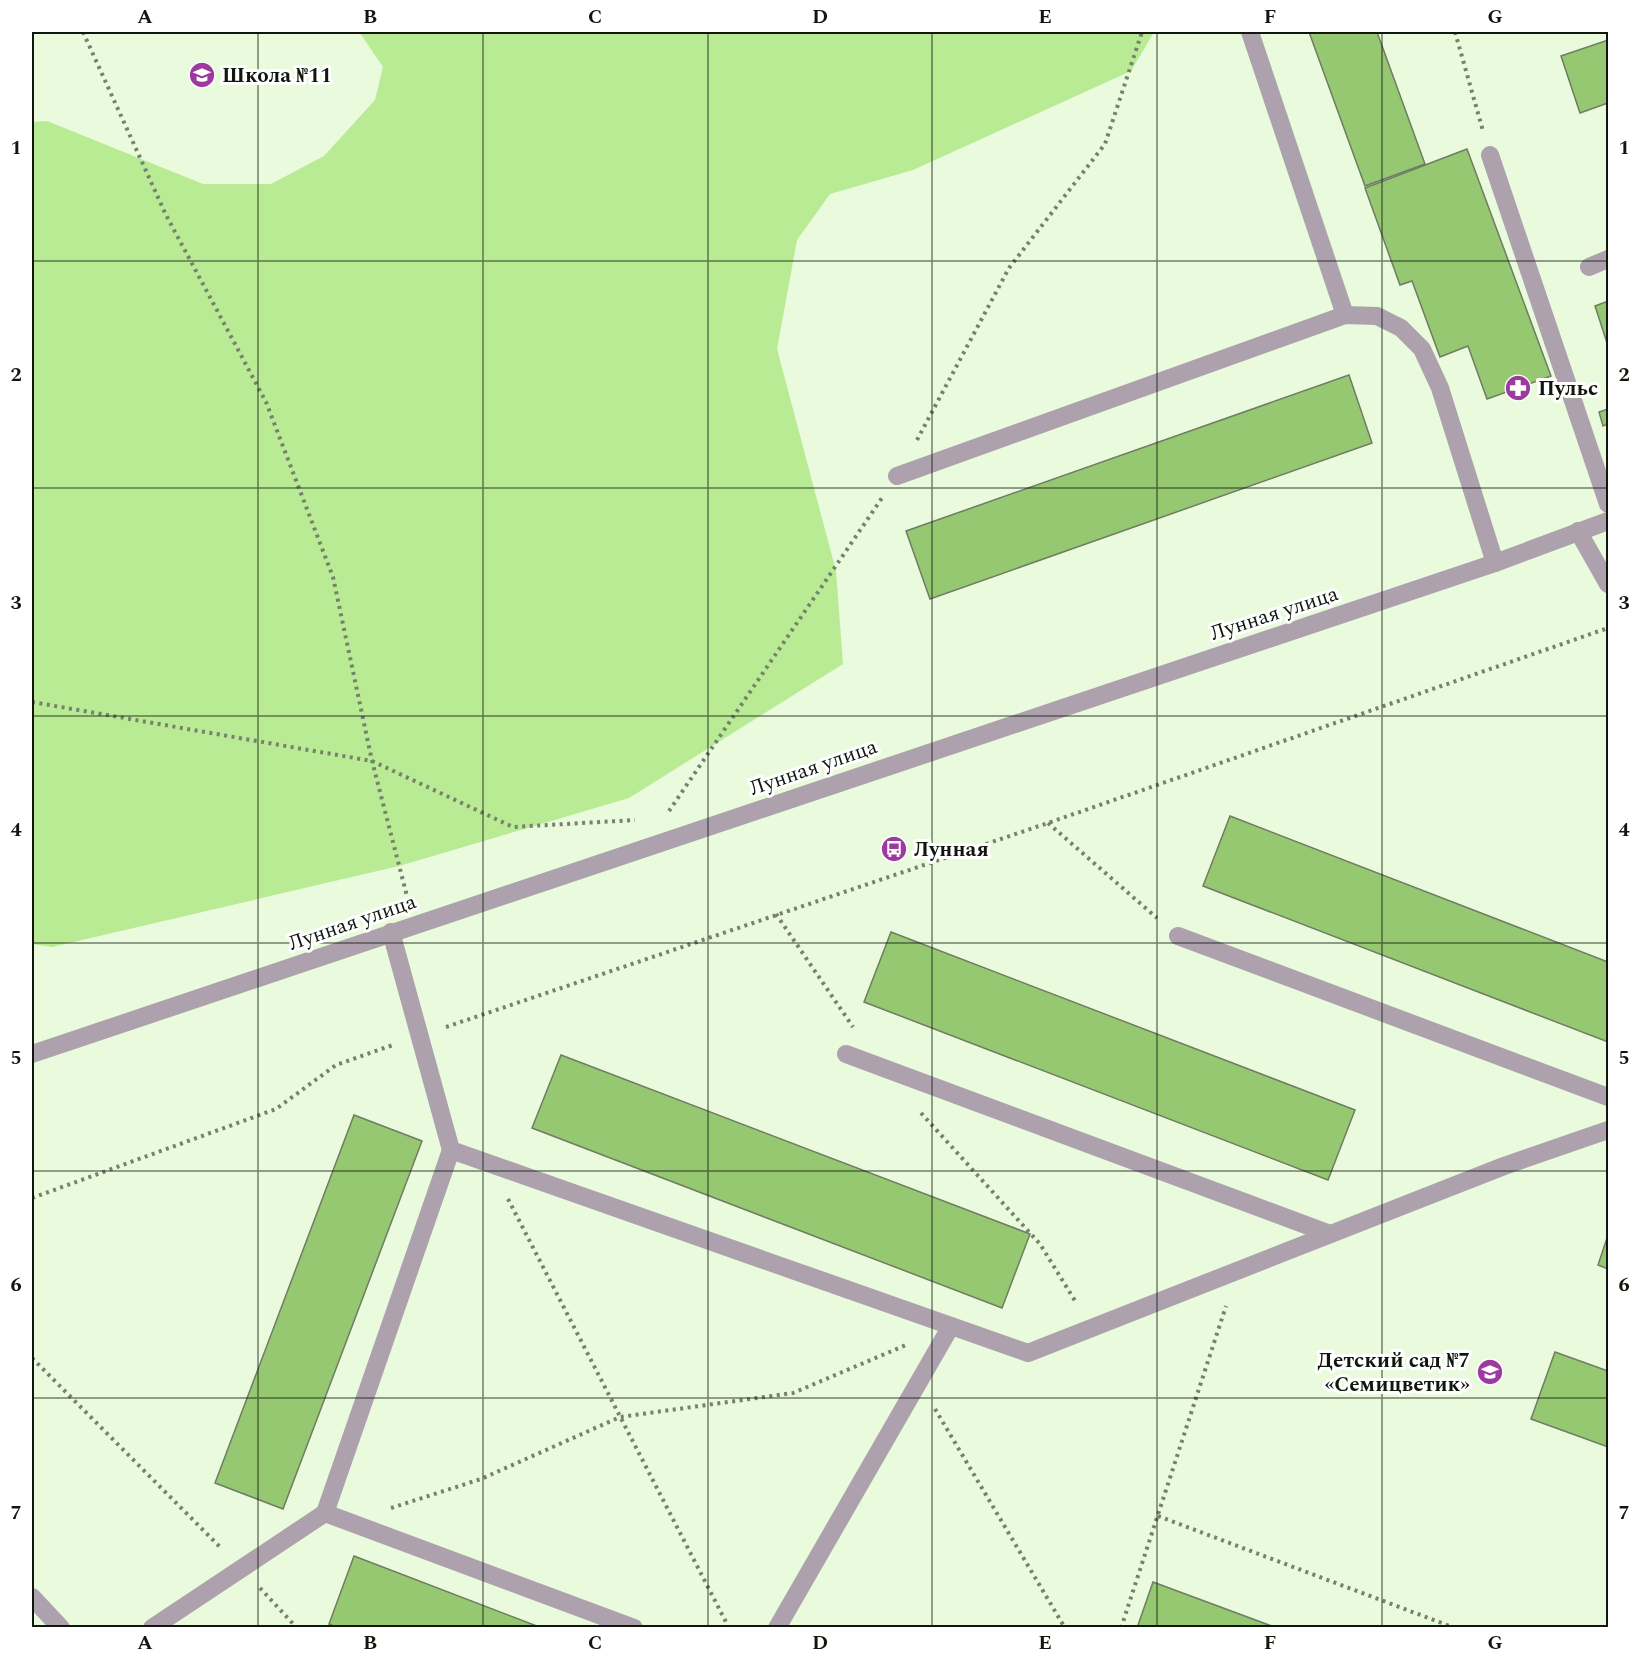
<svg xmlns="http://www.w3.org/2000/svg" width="1640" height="1659" font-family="Spectral,serif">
<rect width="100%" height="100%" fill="#e9fadd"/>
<polygon fill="#b8eb94" points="355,32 1154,32 1131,71 913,170 830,194 797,240 777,349 836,571 843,664 629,798 399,866 52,947 32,944 32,122 47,121 203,184 271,184 324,156 375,100 383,67 360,33"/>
<g fill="#96c771" stroke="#6e7d63" stroke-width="1.5">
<polygon points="1309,32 1377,32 1425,164 1365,186"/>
<polygon points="1608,40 1608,103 1580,113 1561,56"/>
<polygon points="1467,149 1551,376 1487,399 1468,346 1440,357 1412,281 1400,285 1365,188"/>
<polygon points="1608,301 1608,346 1595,306"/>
<polygon points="1349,375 1372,443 930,599 906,531"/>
<polygon points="1608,409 1608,424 1603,426 1599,412"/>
<polygon points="1230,816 1608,962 1608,1042 1203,886"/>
<polygon points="891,932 1355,1110 1328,1180 864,1002"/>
<polygon points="561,1055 1030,1234 1002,1308 532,1128"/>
<polygon points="354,1115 422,1141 283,1509 215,1483"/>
<polygon points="1608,1235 1608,1269 1598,1265"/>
<polygon points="1555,1352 1608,1371 1608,1447 1531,1419"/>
<polygon points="354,1556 542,1628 338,1628 329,1624"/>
<polygon points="1153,1582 1277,1628 1137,1628"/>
</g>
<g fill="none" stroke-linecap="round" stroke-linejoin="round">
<g stroke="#76816e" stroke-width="4" stroke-dasharray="3 4.5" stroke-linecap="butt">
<polyline points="83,32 166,215 266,402 333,577 372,761 408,900"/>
<polyline points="1455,32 1483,131"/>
<polyline points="917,440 1009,268 1105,144 1142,32"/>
<polyline points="32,702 372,761 513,827 635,820"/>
<polyline points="669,811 882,498"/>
<polyline points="1048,823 1157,918"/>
<polyline points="776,914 853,1027"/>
<polyline points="446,1027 1048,823 1608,628"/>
<polyline points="921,1113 1040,1244 1077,1304"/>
<polyline points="32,1198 276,1109 336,1065 393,1045"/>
<polyline points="508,1199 729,1628"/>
<polyline points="32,1358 222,1549"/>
<polyline points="935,1409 1065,1628"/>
<polyline points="391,1508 481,1479 620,1417 793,1393 906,1345"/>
<polyline points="1158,1516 1455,1628"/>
<polyline points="260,1588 297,1628"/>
<polyline points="1121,1628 1226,1306"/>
</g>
<g stroke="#aca1ac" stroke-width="18">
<polyline points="1250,32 1345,315"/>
<polyline points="1490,155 1608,504"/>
<polyline points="1589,267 1608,259"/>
<polyline points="897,476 1345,315 1377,316 1401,328 1422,349 1440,388 1495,563"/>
<polyline points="1578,531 1608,584"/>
<polyline points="391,932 451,1150 1028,1353 1504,1166 1608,1130"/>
<polyline points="1178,936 1608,1097"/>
<polyline points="32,1054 1495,563 1608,521"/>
<polyline points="846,1054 1330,1234"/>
<polyline points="325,1513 634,1628"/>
<polyline points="32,1597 61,1628"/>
<polyline points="152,1628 325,1513 451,1150"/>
<polyline points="777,1628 951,1326"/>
</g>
</g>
<path fill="none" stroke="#11170d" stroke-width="1.5" stroke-opacity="0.55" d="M258 32V1628M483 32V1628M708 32V1628M932 32V1628M1157 32V1628M1382 32V1628M32 261H1608M32 488H1608M32 716H1608M32 943H1608M32 1171H1608M32 1398H1608"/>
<defs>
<g id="school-disc" transform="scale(1.35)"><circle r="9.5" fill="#9d3aa0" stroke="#fff"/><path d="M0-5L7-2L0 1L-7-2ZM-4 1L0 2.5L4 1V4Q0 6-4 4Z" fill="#fff"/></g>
<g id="pharmacy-disc" transform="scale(1.35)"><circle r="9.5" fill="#9d3aa0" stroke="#fff"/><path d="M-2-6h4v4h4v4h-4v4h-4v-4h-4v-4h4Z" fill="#fff"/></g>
<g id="bus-disc" transform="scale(1.35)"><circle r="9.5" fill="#9d3aa0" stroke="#fff"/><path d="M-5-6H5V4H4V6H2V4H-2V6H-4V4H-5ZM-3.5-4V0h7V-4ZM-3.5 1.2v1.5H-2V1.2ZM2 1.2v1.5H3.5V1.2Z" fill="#fff"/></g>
</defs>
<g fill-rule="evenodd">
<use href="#school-disc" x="202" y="75"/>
<use href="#pharmacy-disc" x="1518" y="388"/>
<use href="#bus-disc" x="894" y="849"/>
<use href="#school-disc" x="1490" y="1372"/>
</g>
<g text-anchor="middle" stroke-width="6" stroke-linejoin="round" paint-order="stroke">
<g font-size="21" font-weight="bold" fill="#11170d" stroke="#fff" text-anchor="start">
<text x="222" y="82">Школа №11</text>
<text x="1538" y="395">Пульс</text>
<text x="914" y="856">Лунная</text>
<text x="1470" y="1367" text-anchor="end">Детский сад №7<tspan x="1470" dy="24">«Семицветик»</tspan></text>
</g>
<g font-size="21" fill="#11170d" stroke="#fff">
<text transform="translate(1274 613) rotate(-18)" y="7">Лунная улица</text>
<text transform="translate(813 767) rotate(-19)" y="7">Лунная улица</text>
<text transform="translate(352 922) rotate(-19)" y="7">Лунная улица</text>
</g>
</g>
<rect width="1640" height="1659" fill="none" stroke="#ffffff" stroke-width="66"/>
<rect x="33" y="33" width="1574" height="1593" fill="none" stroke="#11170d" stroke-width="2"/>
<g font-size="20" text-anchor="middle" font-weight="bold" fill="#11170d">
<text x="145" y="23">A</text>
<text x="370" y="23">B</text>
<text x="595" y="23">C</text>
<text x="820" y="23">D</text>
<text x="1045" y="23">E</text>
<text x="1270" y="23">F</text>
<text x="1495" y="23">G</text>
<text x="16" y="154">1</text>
<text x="1624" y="154">1</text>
<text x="16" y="381">2</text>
<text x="1624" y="381">2</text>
<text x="16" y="609">3</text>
<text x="1624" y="609">3</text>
<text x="16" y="836">4</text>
<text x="1624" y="836">4</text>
<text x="16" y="1064">5</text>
<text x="1624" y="1064">5</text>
<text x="16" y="1291">6</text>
<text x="1624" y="1291">6</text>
<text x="16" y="1519">7</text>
<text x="1624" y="1519">7</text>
<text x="145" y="1649">A</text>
<text x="370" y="1649">B</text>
<text x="595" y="1649">C</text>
<text x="820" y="1649">D</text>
<text x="1045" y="1649">E</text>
<text x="1270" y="1649">F</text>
<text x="1495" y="1649">G</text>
</g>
</svg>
